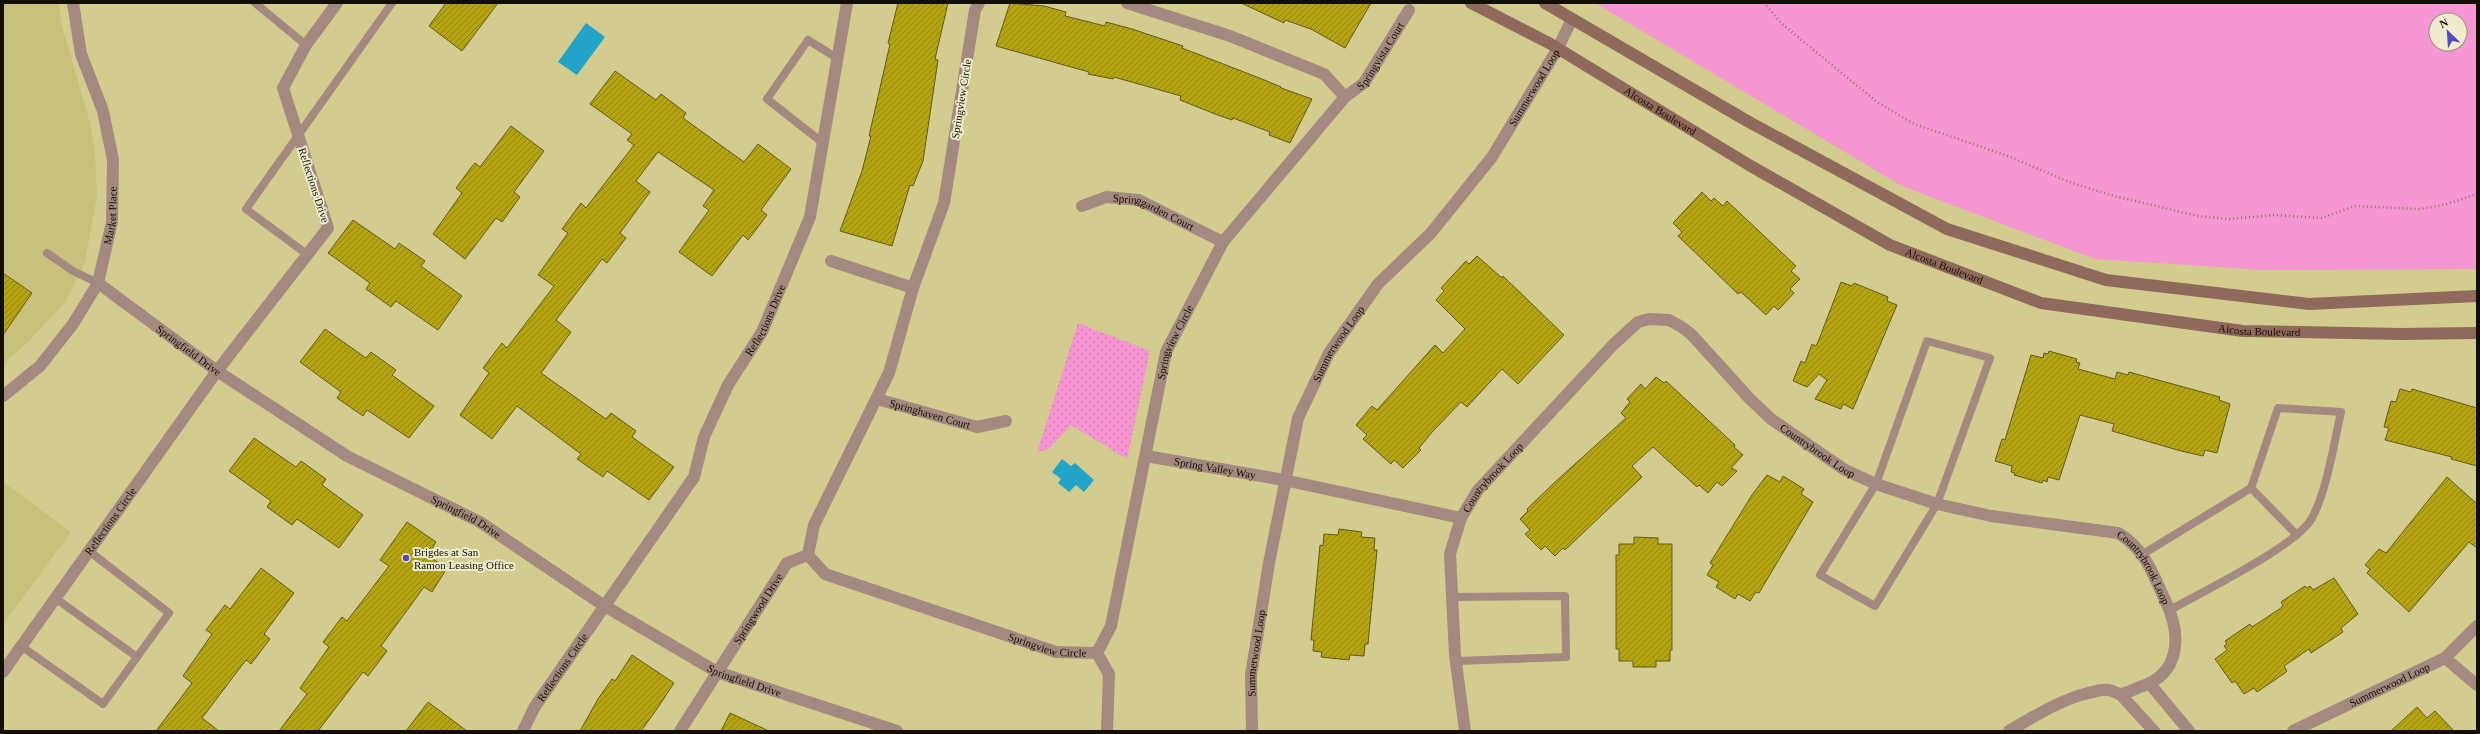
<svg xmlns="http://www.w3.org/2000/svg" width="2480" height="734" font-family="Georgia,serif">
<defs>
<pattern id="park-dots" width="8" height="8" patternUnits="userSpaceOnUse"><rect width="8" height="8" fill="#f696d3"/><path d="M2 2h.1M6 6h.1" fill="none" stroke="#d280b3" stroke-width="1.8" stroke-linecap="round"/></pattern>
<pattern id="building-hatch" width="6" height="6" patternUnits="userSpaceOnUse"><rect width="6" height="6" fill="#b4a412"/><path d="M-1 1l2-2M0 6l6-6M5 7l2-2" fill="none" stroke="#91840e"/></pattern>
</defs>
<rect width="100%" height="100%" fill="#d3cc8f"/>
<g fill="#c9c07c">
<polygon points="3,3 59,3 61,22 90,123 95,153 97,196 85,262 66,301 28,342 3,364"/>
<polygon points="3,482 71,532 3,624"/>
</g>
<path fill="#f696d3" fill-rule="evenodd" d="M1595 3H2477V269L2263 270 2095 259 1902 186ZM2436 20H2460V44H2436Z"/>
<polygon fill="url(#park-dots)" points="1078,323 1150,351 1127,459 1071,425 1049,449 1037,452"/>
<g fill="#21a4c7">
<polygon points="586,23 605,37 577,75 558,62"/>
<polygon points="1062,459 1071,466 1075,463 1094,480 1084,492 1076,485 1069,492 1058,483 1061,479 1052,472"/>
</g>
<g fill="url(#building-hatch)" stroke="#625a1f">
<polygon points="446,3 498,3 462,51 429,26"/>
<polygon points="898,3 948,3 935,59 938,60 923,161 913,186 910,185 892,246 840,231 862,171 871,136 869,136 890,44 888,43"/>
<polygon points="1010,3 1044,6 1066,12 1065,16 1105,26 1106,22 1132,29 1183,46 1182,48 1262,79 1281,87 1281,88 1312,99 1290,143 1269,135 1270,132 1233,118 1232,120 1215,114 1180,100 1181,96 1114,77 1113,79 1088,74 1089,72 996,46"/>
<polygon points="1241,3 1371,3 1345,48 1311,29 1285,20 1284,23"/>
<polygon points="615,71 656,100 661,94 686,113 683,118 744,162 758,144 791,169 761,210 767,215 748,240 743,235 712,276 679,252 709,210 703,206 714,190 658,152 636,181 650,192 620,233 626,238 607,263 602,259 556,320 571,332 541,373 606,419 611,413 636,431 632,437 674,467 649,500 607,471 603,477 577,459 581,454 517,406 492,439 460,415 489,373 483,368 502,343 507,348 554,286 538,275 568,233 562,229 581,203 586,208 634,145 627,140 632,134 590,104"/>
<polygon points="511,126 544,151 514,192 520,197 502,222 496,218 465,259 433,234 462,193 456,188 470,169 475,163 480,167"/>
<polygon points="1702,192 1711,201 1714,198 1723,206 1727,201 1796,266 1791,271 1800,279 1790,289 1794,293 1778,310 1774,306 1766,315 1741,292 1738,294 1678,236 1682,232 1673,223"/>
<polygon points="353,220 395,249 399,243 425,261 421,266 462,296 438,330 396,301 391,307 366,289 370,283 328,253"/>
<polygon points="1477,256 1502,278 1503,276 1564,335 1518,384 1502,369 1467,407 1461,402 1433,431 1419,448 1421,450 1403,468 1394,460 1391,464 1363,439 1367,435 1356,425 1372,406 1377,410 1435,345 1443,353 1465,329 1436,300 1444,291 1441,288 1466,261 1469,264"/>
<polygon points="3,273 32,293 3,335"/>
<polygon points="1841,282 1852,286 1854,283 1888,297 1887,301 1897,305 1853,409 1843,404 1841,409 1815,399 1827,380 1819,374 1807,387 1793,381 1801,361 1805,363 1812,344 1816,346 1818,342"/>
<polygon points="325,329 366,358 371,352 396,370 392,375 434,406 409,438 367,410 363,416 337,398 341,392 300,362"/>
<polygon points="2049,351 2077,359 2076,362 2080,363 2078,369 2115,379 2117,372 2128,375 2129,372 2220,397 2219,400 2230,404 2217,453 2205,450 2203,456 2181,451 2112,431 2114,424 2080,415 2059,480 2048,477 2047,482 2043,480 2042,483 2014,475 2015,473 2011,472 2012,466 1995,461 2002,439 2005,440 2031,355 2043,358 2044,353 2048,354"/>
<polygon points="1656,377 1664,383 1666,381 1735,445 1734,447 1743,455 1731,468 1737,471 1722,486 1717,482 1708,493 1699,485 1697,487 1653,447 1632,466 1642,477 1565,550 1563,548 1555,556 1545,546 1541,550 1525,534 1530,530 1520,519 1528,511 1527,509 1554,483 1626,418 1621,413 1630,402 1627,399 1641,384 1645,389"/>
<polygon points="2400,389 2411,392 2412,389 2477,408 2477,466 2451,459 2452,457 2385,440 2389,428 2384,427 2391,401 2396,402"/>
<polygon points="254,438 296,467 301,461 326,479 322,485 363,515 339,548 297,519 292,525 267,507 271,501 229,471"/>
<polygon points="1767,475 1780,482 1783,476 1804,489 1801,494 1813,502 1759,593 1756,592 1750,601 1738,594 1735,599 1716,587 1719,582 1707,575 1713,565 1710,563 1752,495"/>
<polygon points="2447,477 2477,504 2477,548 2469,542 2409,612 2367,573 2370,569 2365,565 2379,549 2386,553"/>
<polygon points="407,522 436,542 428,556 447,568 432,592 424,587 381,646 387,651 368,676 363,672 318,731 279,731 307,694 300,688 329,647 323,642 342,617 347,621 389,566 380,560"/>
<polygon points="1339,529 1362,532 1361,537 1375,538 1374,550 1377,550 1368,644 1365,644 1364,656 1350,655 1349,660 1321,657 1322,652 1313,651 1314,640 1311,640 1320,545 1323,546 1324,534 1338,535"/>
<polygon points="1634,537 1658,538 1658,544 1672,544 1672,650 1670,650 1670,661 1656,661 1656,667 1633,667 1633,661 1619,661 1619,649 1616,649 1616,555 1619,555 1619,544 1634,544"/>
<polygon points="261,568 294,593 264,634 270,639 251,664 246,660 202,718 219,731 156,731 192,683 183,676 212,634 206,630 225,605 230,609"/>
<polygon points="2334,578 2358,614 2341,628 2343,632 2311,653 2309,649 2284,666 2287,671 2285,673 2257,692 2254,688 2244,694 2235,681 2232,683 2215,659 2227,650 2224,646 2227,644 2225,641 2250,624 2252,627 2281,608 2283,605 2281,602 2305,586 2307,588 2310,586 2313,590"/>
<polygon points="632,655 674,683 659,706 641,731 580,731 598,699 612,679 615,681"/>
<polygon points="428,702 467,731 406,731"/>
<polygon points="2417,707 2427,718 2435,711 2454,731 2391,731"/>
<polygon points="730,713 769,731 721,731"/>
</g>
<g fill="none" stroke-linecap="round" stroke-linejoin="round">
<polyline stroke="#847e54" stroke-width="2.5" stroke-dasharray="1 3" stroke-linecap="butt" points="1764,3 1781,23 1877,102 1914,124 2008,156 2069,182 2114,196 2198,216 2229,219 2274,215 2322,218 2354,206 2419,209 2444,205 2477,194"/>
<g stroke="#a3897f" stroke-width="8">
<polyline points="255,3 306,45"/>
<polyline points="823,143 767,99 808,40 837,58"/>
<polyline points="47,253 73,271 98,283"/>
<polyline points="308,255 246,209 392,3"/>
<polygon points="1927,341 1990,358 1937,504 1875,606 1820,575 1876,484"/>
<polyline points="2251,488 2297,535"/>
<path d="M2143 554 2251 488 2278 408 2341 412C2334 443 2327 490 2312 518 2297 546 2202 592 2170 610"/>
<polyline points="1452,597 1565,596 1566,657 1456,661"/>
<polyline points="55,598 137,657"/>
<polyline points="21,646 103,704 169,613 89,551"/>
</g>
<g stroke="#a3897f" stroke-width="12">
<path id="s1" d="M979 3 975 10 944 203 913 288 889 373 814 525 808 555 825 574 1056 652 1097 653"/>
<path id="s2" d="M1345 97 1364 83 1409 10"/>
<path id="s3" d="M1082 206 1106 197 1139 200 1223 242"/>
<polyline points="831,261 913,288"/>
<path id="s4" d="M98 283 217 371 347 456 480 522 603 605 717 672 897 731"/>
<path id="s5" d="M3 396 40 366 73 324 98 283 112 222 113 160 103 111 81 54 73 3"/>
<path id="s6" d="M877 399 977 427 1006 421"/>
<path id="s7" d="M1146 456 1284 480 1461 518"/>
<path id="s8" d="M1097 653 1111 626 1166 352 1223 242 1345 97 1324 74 1230 36 1127 3"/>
<polyline points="1097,653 1109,674 1107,731"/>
<polyline points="2445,658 2477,685"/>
<path id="s9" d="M3 672 217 371 328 228 283 88 306 45 337 3"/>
<polyline points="2150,684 2189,731"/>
<polyline points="2120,694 2154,731"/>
<path id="s10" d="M523 731 534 708 694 477 704 437 728 385 762 332 810 217 847 3"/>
<path id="s11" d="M680 731 787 563 808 555"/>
<path id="s12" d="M1252 731 1251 675 1269 563 1298 418 1329 353 1378 284 1431 233 1492 157 1558 48 1572 19"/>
<path id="s13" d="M1465 731 1455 655 1450 554 1461 518 1478 490 1613 345 1638 322 1649 319 1669 320 1680 326 1691 334 1749 398 1771 419 1845 470 1876 484 1937 504 1991 516 2118 533C2145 549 2152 572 2165 600 2182 635 2181 674 2140 687 2134 689 2126 694 2120 694 2116 693 2112 690 2108 690 2103 689 2093 692 2088 693 2060 700 2033 717 2009 731"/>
<path id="s14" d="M2293 731 2445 658 2477 626"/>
</g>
<g stroke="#8f695b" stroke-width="12">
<path id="s15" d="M1471 3 1549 43 1749 165 1890 245 2041 303 2243 331 2400 334 2477 333"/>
<polyline points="1545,3 1749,122 1947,229 2106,280 2309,304 2477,296"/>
</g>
</g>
<circle fill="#5447bf" stroke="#efecce" stroke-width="1.5" cx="406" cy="558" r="4"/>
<g text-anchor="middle" stroke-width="4" stroke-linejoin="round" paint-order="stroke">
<g font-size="11" fill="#130f00" stroke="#efecce">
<text dy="4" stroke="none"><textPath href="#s2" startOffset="55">Springvista Court</textPath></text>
<text dy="4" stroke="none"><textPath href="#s12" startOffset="726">Summerwood Loop</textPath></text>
<text transform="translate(961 99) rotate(-81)" y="4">Springview Circle</text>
<text dy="4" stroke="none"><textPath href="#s15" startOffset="218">Alcosta Boulevard</textPath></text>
<text transform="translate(314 185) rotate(72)" y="4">Reflections Drive</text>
<text dy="4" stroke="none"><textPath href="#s3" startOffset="76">Springgarden Court</textPath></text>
<text dy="4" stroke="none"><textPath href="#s5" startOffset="218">Market Place</textPath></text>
<text dy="4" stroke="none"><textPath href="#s15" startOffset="542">Alcosta Boulevard</textPath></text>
<text dy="4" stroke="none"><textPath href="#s10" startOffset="480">Reflections Drive</textPath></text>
<text dy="4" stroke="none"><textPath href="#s15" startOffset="866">Alcosta Boulevard</textPath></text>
<text dy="4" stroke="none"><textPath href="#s8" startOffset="322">Springview Circle</textPath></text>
<text dy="4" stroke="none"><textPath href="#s12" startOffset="402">Summerwood Loop</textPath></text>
<text dy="4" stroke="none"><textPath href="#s4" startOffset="113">Springfield Drive</textPath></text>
<text dy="4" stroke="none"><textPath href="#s6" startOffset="55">Springhaven Court</textPath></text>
<text dy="4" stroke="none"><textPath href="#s13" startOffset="711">Countrybrook Loop</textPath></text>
<text dy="4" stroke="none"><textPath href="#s7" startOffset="70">Spring Valley Way</textPath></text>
<text dy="4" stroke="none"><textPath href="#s13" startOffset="267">Countrybrook Loop</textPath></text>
<text dy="4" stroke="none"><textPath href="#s4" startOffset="437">Springfield Drive</textPath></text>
<text dy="4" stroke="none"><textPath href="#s9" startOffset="185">Reflections Circle</textPath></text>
<text dy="4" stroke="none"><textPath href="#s13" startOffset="1070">Countrybrook Loop</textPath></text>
<text dy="4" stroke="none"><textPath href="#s11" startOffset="145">Springwood Drive</textPath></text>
<text dy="4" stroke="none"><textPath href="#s1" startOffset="842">Springview Circle</textPath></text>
<text dy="4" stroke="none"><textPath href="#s12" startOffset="78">Summerwood Loop</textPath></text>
<text dy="4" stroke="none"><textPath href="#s10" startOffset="75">Reflections Circle</textPath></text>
<text dy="4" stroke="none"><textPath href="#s4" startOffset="761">Springfield Drive</textPath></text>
<text dy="4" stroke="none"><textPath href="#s14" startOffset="107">Summerwood Loop</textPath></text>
</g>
<g font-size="11" fill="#130f00" stroke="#efecce" text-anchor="start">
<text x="414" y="556">Brigdes at San<tspan x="414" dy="13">Ramon Leasing Office</tspan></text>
</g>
</g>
<rect width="2480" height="734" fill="none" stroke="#130f00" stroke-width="8"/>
<g transform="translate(2448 32) rotate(335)"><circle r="19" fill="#efecce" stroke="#97947c"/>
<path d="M0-3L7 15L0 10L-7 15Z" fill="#5447bf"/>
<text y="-6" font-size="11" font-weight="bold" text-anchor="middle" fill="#130f00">N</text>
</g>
</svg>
